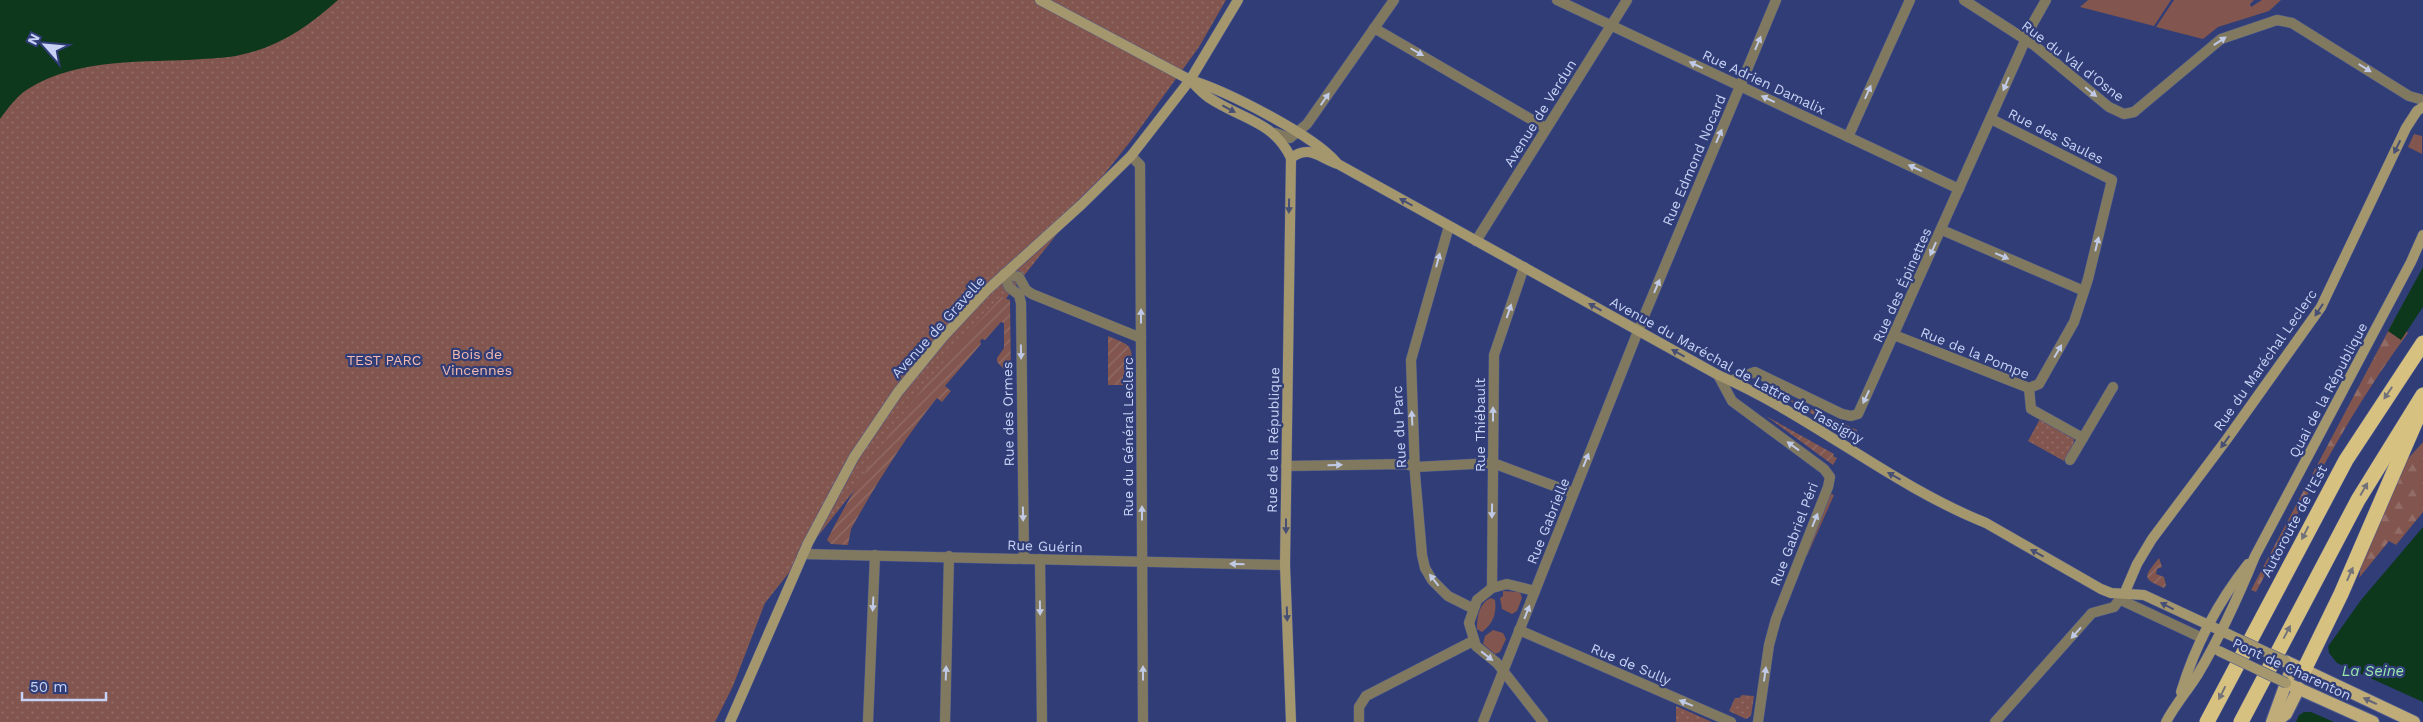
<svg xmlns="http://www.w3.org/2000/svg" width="2423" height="722" font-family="'Work Sans',sans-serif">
<defs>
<pattern id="forest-firs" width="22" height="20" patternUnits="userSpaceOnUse" patternTransform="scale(1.25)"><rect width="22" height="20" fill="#82564e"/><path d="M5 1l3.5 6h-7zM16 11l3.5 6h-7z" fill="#926d68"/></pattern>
<pattern id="park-dots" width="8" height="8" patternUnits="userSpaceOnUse" patternTransform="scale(1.25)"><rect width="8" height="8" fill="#82564e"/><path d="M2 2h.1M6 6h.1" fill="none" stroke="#926d68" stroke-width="1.8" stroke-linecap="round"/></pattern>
<pattern id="garden-furrows" width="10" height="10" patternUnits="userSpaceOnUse" patternTransform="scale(1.25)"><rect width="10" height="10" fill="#82564e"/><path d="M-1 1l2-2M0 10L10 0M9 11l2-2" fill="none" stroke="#926d68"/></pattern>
</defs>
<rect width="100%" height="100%" fill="#303d77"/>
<g fill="#82564e">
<polygon points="2088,0 2171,0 2154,26 2080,7"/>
<polygon points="2174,0 2254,0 2250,4 2251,7 2262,0 2281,0 2269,11 2218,27 2203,39 2156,27"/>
<polygon points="2414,134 2422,136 2422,154 2408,147"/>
<polygon points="1831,494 1834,495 1807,556 1806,552"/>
<polygon points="1503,591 1520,592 1522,598 1517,611 1512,614 1502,609 1500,598 1503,596"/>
<path d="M1491 598 1495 600C1497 613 1493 624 1482 632L1477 629C1477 617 1479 603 1491 598Z"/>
<polygon points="1493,630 1503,633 1506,639 1500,652 1495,654 1483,644 1485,636"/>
</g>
<g fill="url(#forest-firs)">
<path d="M2394 320 2408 333C2348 413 2303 504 2256 592L2251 590Z"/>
<polygon points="2423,442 2423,512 2396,545 2389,541 2359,578 2361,567 2405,462"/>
</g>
<g fill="url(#park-dots)">
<polygon points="0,0 1226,0 1199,47 1133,138 765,603 733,686 715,722 0,722"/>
<polygon points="2040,419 2074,439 2073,447 2064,461 2028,441"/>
<polygon points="1742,695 1754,696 1751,716 1746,719 1729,711 1735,698 1739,698"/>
<polygon points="1676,706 1712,722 1676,722"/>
</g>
<g fill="url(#garden-furrows)">
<path d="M1002 297 1010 300 1011 376H1004V369L997 362V358L1004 348V323L1001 322 985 340 982 339 980 341 981 344 945 386 951 391 942 402 937 398C904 439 876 484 851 529L848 545 831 544 827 540C874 449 931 370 1002 297Z"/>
<path d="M1108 336C1136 347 1131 346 1132 375H1123V385H1108Z"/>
<polygon points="1778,394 1857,430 1855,436 1847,431 1845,433"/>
<polygon points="1766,416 1834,454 1833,456 1837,458 1833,465"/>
<path d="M2159 558 2162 567 2157 569 2156 574 2164 577 2166 585 2164 588C2141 578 2144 577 2159 558Z"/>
</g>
<g fill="#0e381c">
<path d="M0 0H338C309 26 279 47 240 55 228 58 215 58 202 59 146 63 78 57 28 89 17 96 8 108 0 119Z"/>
<polygon points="2423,267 2423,307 2401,340 2388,331"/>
<polygon points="2423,527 2423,722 2296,722 2327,648 2361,600"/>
</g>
<polygon fill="#303d77" points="2328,644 2329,653 2337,663 2423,702 2423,722 2334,722 2311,712 2304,712 2295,718"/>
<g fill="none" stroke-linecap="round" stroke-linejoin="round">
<g stroke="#4b588e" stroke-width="11">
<g id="street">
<polyline points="1557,0 1959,189"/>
<polyline points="1964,0 2034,45 2109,107 2124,114 2134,112 2221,39 2277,20 2292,23 2409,96 2423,100"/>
<polyline points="1374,28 1546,128"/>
<polyline points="1991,119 2112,180 2088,279 2074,322 2039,384 2029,388"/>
<polyline points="1275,133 1290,138 1307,124 1394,0"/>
<polyline points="1848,137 1910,0"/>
<polyline points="1131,156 1140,165 1143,722"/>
<polyline points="1449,226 1411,360 1415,474 1422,555 1425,568 1432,580 1448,596 1472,608"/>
<polyline points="1942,230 2084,291"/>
<polyline points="1476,241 1627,0"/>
<polyline points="1004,274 1009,287 1019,295 1021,303 1024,559"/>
<polyline points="1004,274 1019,277 1026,290 1032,294 1141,338"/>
<polyline points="1894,335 2029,388 2031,409 2083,438"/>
<polyline points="1718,375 1732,401 1824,469 1830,477 1828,487 1776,619 1769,645 1758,722"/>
<polyline points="1730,381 1755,372 1842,414 1851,416 1858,414 2033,23 2046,0"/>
<polyline points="2070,460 2113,387"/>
<polyline points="1286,466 1406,464 1415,467 1493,463 1573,493"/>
<polyline points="803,554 1285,565"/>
<polyline points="1040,559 1042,722"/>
<polyline points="1492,588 1494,355 1524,267"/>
<polyline points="1535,591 1507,584 1492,588 1477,600 1469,623 1476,646 1497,663 1543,722"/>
<polyline points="2121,600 2202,638"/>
<polyline points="1519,630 1731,722"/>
<polyline points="868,722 875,555"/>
<polyline points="945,722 949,556"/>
<polyline points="1359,722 1359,707 1366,696 1473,641"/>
<polyline points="1483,722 1642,321 1776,0"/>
<polyline points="1995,722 2092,613 2114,607 2125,592"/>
</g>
</g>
<g stroke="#4b588e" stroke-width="11">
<g id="secondary">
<path d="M1040 0 1190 80C1225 90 1313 135 1336 162"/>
<path d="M1191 81C1197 87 1202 93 1208 97 1240 119 1273 120 1291 158"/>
<path d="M1291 158C1310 144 1319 158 1338 164L1718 375C1812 416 1891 485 1986 523L2101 589 2111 593 2144 595 2228 634"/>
<polyline points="1291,158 1285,565 1291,722"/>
<polyline points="2125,592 2137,564 2152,539 2227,439 2321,307 2406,128 2417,111 2423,107"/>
<path d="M2181 692C2195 646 2218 602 2248 564"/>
<polyline points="730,722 808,543 854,457 898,392 943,337 986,291 1081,205 1131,156 1190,80 1238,0"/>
<path d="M2166 722C2175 705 2188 690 2198 674 2220 637 2239 595 2255 556L2411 262 2423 235"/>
</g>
</g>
<g stroke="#4b588e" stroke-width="14">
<g id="primary">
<polyline points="2285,661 2414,722"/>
<polyline points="2286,683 2373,722"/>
<polyline points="2272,722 2289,675"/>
<polyline points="2275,722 2286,714 2299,688"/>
</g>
</g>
<g stroke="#4b588e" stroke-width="16">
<g id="highway">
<polyline points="2304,670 2341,594 2422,407"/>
<polyline points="2207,722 2346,460 2423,343"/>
<polyline points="2241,722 2358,500 2423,395"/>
</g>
</g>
<use href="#street" stroke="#81795f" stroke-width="10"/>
<use href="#secondary" stroke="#a4966d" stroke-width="10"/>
<use href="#primary" stroke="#bfac78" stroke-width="12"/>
<use href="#highway" stroke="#d7c181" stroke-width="15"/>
<g stroke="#4b588e" stroke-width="11" stroke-linecap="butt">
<g id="secondary-bridge">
<polyline points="2228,634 2285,661"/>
<polyline points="2219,651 2286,683"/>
</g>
</g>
<use href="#secondary-bridge" stroke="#a4966d" stroke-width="10"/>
</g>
<defs><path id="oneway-solid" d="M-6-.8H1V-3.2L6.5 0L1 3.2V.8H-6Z" transform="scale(1.25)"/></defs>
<g fill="#c0c9e6">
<use href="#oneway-solid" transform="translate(2220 41) rotate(-33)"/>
<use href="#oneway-solid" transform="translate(1758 43) rotate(-67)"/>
<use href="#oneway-solid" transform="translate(1417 52) rotate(30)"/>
<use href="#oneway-solid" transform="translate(1696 65) rotate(-155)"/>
<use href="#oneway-solid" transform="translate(2365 68) rotate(32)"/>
<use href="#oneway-solid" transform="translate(2006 84) rotate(113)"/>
<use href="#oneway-solid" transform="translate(1868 92) rotate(-66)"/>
<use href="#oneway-solid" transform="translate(2091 92) rotate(39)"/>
<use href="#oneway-solid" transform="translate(1325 99) rotate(-55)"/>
<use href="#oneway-solid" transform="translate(1768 99) rotate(-155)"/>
<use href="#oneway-solid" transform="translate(1719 136) rotate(-67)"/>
<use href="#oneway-solid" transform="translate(1915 168) rotate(-155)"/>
<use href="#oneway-solid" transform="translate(2097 244) rotate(-76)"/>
<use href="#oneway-solid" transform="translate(1933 249) rotate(114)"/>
<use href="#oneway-solid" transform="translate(2002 256) rotate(23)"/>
<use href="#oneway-solid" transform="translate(1438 260) rotate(-75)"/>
<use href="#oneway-solid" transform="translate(1657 286) rotate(-67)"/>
<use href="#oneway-solid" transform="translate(1509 311) rotate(-71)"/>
<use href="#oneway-solid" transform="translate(1141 316) rotate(-90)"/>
<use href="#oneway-solid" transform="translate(2058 351) rotate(-60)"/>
<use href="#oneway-solid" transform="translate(1021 352) rotate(89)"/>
<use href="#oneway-solid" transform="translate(1866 397) rotate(115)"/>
<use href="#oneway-solid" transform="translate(1493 414) rotate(-90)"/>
<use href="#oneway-solid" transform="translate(1412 418) rotate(-93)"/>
<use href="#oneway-solid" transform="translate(1793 446) rotate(-144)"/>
<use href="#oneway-solid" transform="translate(1586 460) rotate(-68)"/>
<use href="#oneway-solid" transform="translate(1335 465) rotate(-1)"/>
<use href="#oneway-solid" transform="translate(1492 511) rotate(91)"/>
<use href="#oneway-solid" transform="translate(1142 513) rotate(-90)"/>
<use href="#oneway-solid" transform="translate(1023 514) rotate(89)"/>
<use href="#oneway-solid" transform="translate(1815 520) rotate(-68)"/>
<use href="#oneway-solid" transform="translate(1237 564) rotate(-179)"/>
<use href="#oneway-solid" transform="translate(1434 580) rotate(-128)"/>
<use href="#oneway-solid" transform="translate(873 604) rotate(93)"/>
<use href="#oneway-solid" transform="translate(1040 608) rotate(89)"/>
<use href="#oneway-solid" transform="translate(1527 612) rotate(-69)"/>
<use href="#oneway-solid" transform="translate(2076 633) rotate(132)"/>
<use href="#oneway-solid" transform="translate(1487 656) rotate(38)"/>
<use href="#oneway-solid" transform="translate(946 673) rotate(-88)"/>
<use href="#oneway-solid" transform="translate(1143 673) rotate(-90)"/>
<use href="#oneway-solid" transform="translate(1765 674) rotate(-82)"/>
<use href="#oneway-solid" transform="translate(1686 703) rotate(-157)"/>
</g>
<g fill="#474f75">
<use href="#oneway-solid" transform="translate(1229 109) rotate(28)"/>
<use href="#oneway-solid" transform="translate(2397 147) rotate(116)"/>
<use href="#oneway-solid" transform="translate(1406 202) rotate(-151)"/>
<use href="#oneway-solid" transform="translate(1289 206) rotate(91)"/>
<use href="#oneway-solid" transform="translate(1595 307) rotate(-151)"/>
<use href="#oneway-solid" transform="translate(2319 310) rotate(123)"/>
<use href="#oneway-solid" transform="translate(1678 353) rotate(-151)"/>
<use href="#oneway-solid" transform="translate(2225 442) rotate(126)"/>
<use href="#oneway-solid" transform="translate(1894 476) rotate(-151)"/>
<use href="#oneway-solid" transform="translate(1286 526) rotate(90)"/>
<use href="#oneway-solid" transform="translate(2037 553) rotate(-151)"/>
<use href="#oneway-solid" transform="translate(2167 606) rotate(-153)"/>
<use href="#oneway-solid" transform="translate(1287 614) rotate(88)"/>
</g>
<g fill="#73727b">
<use href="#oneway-solid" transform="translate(2388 393) rotate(124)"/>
<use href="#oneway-solid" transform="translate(2364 489) rotate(-60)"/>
<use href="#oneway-solid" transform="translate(2305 533) rotate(117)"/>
<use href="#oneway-solid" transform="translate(2350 574) rotate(-66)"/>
<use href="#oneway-solid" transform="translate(2287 632) rotate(-62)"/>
<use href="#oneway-solid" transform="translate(2222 693) rotate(117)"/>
</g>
<use fill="#626477" href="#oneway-solid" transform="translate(2370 701) rotate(-155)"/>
<g text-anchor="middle" stroke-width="4.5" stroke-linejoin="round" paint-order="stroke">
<g font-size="14" fill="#c7d2f5" stroke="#303d77">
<text transform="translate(2073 61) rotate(37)" y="5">Rue du Val d'Osne</text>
<text transform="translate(1764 82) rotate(25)" y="5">Rue Adrien Damalix</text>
<text transform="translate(1540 113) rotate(-58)" y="5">Avenue de Verdun</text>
<text transform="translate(2056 136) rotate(27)" y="5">Rue des Saules</text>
<text transform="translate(1694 160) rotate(-67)" y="5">Rue Edmond Nocard</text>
<text transform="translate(1902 285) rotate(-66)" y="5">Rue des Épinettes</text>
<text transform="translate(938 327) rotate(-48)" y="5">Avenue de Gravelle</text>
<text transform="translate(1975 353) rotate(22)" y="5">Rue de la Pompe</text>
<text transform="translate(2265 360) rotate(-55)" y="5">Rue du Maréchal Leclerc</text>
<text transform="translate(1737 370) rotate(29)" y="5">Avenue du Maréchal de Lattre de Tassigny</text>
<text transform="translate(2328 390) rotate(-62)" y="5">Quai de la République</text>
<text transform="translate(1008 414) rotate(-91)" y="5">Rue des Ormes</text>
<text transform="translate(1480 425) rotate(-90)" y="5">Rue Thiébault</text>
<text transform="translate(1399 427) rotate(-93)" y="5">Rue du Parc</text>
<text transform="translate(1128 437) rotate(-90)" y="5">Rue du Général Leclerc</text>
<text transform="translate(1273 440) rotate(-89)" y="5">Rue de la République</text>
<text transform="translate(1548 521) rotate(-68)" y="5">Rue Gabrielle</text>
<text transform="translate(2294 521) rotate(-62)" y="5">Autoroute de l’Est</text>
<text transform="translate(1794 534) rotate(-69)" y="5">Rue Gabriel Péri</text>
<text transform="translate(1045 546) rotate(2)" y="5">Rue Guérin</text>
<text transform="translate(1631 664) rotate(23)" y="5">Rue de Sully</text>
<text transform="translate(2292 669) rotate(25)" y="5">Pont de Charenton</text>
</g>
<g font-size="14" fill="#f6bcb0" stroke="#303d77">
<text x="477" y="359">Bois de<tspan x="477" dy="16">Vincennes</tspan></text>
<text x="384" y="365">TEST PARC</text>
</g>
<g font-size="15" font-style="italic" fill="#98e9ac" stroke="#303d77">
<text x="2373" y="676">La Seine</text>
</g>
</g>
<g transform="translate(45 45) rotate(297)" stroke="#303d77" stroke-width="4" paint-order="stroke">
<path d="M0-4L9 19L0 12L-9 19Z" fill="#c7d2f5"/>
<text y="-8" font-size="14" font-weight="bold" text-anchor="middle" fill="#c7d2f5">N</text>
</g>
<path d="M22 692v8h84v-8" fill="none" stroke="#c7d2f5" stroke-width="2.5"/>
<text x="30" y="692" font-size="15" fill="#c7d2f5" stroke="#303d77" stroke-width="4" paint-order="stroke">50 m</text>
</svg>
